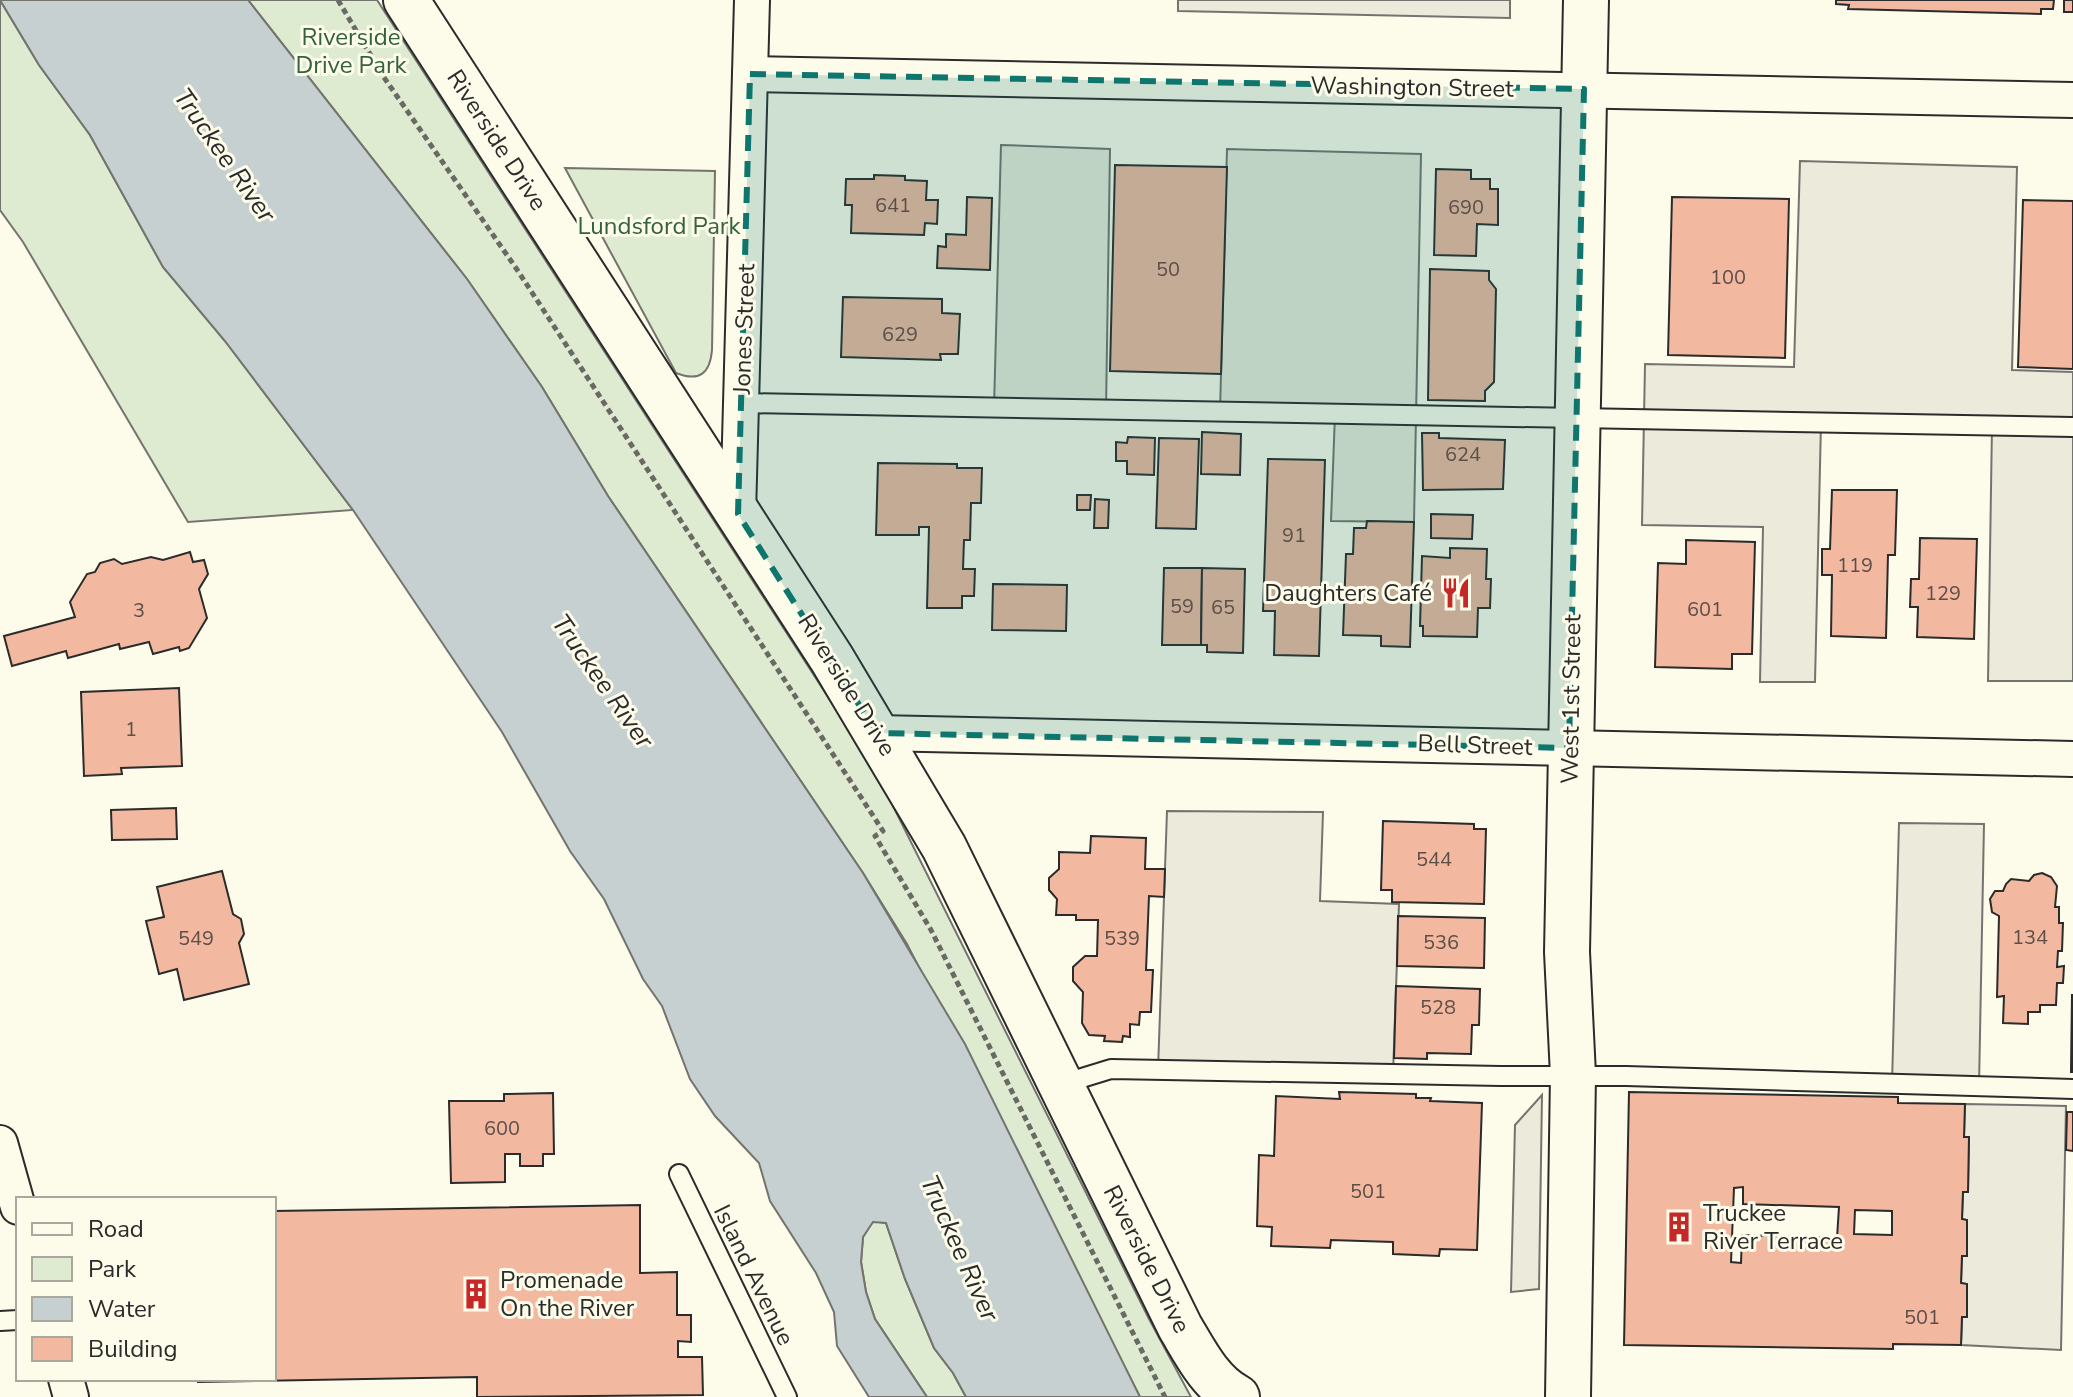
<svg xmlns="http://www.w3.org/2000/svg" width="2073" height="1397" font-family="'Nunito Sans',sans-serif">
<rect width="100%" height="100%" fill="#fdfbea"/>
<g fill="#deebd1" stroke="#74746e" stroke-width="2">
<polygon points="0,0 39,65 90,135 163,267 225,341 353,510 188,522 23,242 0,210"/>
<polygon points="248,0 377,0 850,731 887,794 1149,1319 1191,1397 1140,1397 907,944 863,873 608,496 542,387 467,279"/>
<path d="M565 168 715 171 712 350C710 374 699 382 676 373Z"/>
<polygon points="873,1221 886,1223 905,1279 934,1348 953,1373 966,1397 927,1397 875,1319 866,1292 861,1262 863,1237"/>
</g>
<g fill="#eceadb" stroke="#74746e" stroke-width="2">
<polygon points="1178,0 1510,0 1510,18 1178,11"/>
<polygon points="1001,145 1110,149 1106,410 994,408"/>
<polygon points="1227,149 1421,154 1414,522 1331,521 1335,414 1220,412"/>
<polygon points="1800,161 2017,167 2012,370 2073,372 2073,681 1988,681 1992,426 1821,423 1815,682 1760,682 1763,527 1642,525 1645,364 1794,367"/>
<polygon points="1167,811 1323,812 1320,901 1399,904 1393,1074 1158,1070"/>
<polygon points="1899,823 1984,824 1979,1087 1892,1084"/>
<polygon points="1542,1095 1539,1289 1511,1292 1515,1125"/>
<polygon points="1965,1104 2066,1106 2061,1350 1961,1345 1962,1317 1967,1317 1967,1284 1961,1283 1962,1256 1967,1255 1967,1220 1962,1219 1963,1192 1968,1191 1969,1137 1964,1137"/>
</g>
<polygon fill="#c7d0d0" stroke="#74746e" stroke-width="2" points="0,0 248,0 467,279 542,387 608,496 863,873 965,1044 1140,1397 966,1397 953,1373 934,1348 905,1279 886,1223 873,1222 863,1237 861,1262 866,1292 875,1319 927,1397 869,1397 837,1346 834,1312 816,1273 770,1201 759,1163 715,1116 690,1079 662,1006 643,979 604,899 570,851 502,732 353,510 225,341 163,267 90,135 39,65"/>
<g fill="#f2b8a0" stroke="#2b2b2b" stroke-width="2" fill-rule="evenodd">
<polygon points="1836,0 2054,0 2053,9 2041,9 2041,14 1848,9 1849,5 1836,4"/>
<rect x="2064" y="0" width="9" height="12"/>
<polygon points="1115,165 1227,167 1221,374 1110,371"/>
<polygon points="1436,169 1471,170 1471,179 1490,179 1490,189 1498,189 1498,225 1477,224 1476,256 1434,255"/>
<polygon points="874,175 905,176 905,180 927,181 926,200 938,200 937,224 925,223 924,235 851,233 852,205 845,205 846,179 874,179"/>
<polygon points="967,197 992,198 990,270 937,268 938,246 946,247 946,234 966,235"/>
<polygon points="1672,197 1789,199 1785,358 1668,355"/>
<polygon points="2023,200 2073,201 2073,369 2018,367"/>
<polygon points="1430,269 1489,271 1489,280 1496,289 1494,382 1485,391 1485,401 1428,400"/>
<polygon points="843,297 942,299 942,313 960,314 958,354 940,354 941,360 841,357"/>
<polygon points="1202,432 1241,434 1240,475 1201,474"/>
<polygon points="1422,433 1439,433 1439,438 1505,440 1503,489 1423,490"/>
<polygon points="1128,437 1155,438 1154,475 1127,474 1127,461 1116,461 1116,442 1127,443"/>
<polygon points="1159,438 1199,439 1196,529 1156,528"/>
<polygon points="1268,459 1325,460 1319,656 1274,655 1275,611 1263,611"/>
<polygon points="878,463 957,464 957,468 982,468 981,503 971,503 970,540 964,540 963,569 975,569 974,596 962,596 962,608 927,608 929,527 919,527 919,535 876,535"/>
<polygon points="1832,490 1897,490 1895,555 1888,555 1886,638 1831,636 1832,575 1822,575 1822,549 1830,549"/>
<polygon points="1077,495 1091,495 1090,510 1077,510"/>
<polygon points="1095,499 1109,500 1108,528 1094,528"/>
<polygon points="1431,514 1473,515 1472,539 1431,538"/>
<polygon points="1367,521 1414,522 1410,647 1381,646 1381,636 1343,635 1346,554 1353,554 1354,528 1366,528"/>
<polygon points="1920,538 1977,539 1974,639 1917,637 1918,607 1910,607 1911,579 1919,579"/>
<polygon points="1686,540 1755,542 1752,654 1732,654 1732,669 1655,667 1658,563 1686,564"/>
<polygon points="1450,548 1487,549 1486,579 1491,579 1490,608 1478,608 1477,637 1423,636 1423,626 1420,626 1422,556 1450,558"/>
<polygon points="190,552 193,562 204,560 208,574 199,589 207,618 189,648 180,651 179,647 153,654 149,642 120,649 119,644 68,658 66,651 12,666 4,636 75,617 70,602 87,574 95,572 100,563 114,559 122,564 151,557 163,560"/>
<polygon points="1164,568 1202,568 1201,645 1162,645"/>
<polygon points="1202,568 1245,569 1243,653 1207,652 1207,645 1201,645"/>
<polygon points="993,584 1067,585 1066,631 992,630"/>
<polygon points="179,688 182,766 121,768 122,774 84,776 81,692"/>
<polygon points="176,808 177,839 112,840 111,810"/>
<polygon points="1383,821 1474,824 1474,829 1486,829 1484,904 1392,902 1392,890 1381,890"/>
<polygon points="1091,836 1146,838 1145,869 1165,869 1164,897 1149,896 1146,970 1153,970 1151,1012 1140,1012 1139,1025 1130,1024 1130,1037 1123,1036 1122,1042 1104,1041 1105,1036 1089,1035 1082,1023 1083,992 1073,981 1073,967 1085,956 1097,956 1098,920 1076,920 1076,915 1056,915 1057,899 1049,890 1049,878 1059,869 1059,852 1090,853"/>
<polygon points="222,871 233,914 241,919 244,934 239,943 249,984 184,1000 177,969 159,974 146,921 164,917 157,887"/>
<polygon points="2042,873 2051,877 2057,886 2055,907 2059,907 2059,923 2063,923 2062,951 2058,951 2057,967 2064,966 2063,983 2057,983 2056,1005 2040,1005 2040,1012 2028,1012 2028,1024 2003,1023 2004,996 1997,997 1999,916 1992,912 1990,899 1995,891 2003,891 2006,884 2011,879 2029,881 2034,875"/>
<polygon points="1398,916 1485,918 1484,968 1397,966"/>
<polygon points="1396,986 1480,989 1479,1025 1472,1025 1471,1054 1427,1053 1427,1059 1394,1058"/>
<polygon points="2072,995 2073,995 2073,1072 2071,1072"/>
<polygon points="1339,1092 1416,1094 1416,1098 1431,1098 1430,1101 1482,1103 1477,1250 1440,1249 1439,1256 1393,1254 1393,1242 1331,1240 1330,1248 1271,1246 1272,1227 1257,1226 1259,1155 1274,1156 1276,1096 1340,1099"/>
<path d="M1629 1092 1898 1097V1103L1965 1104 1964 1137H1969L1968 1192H1963L1962 1219 1967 1220V1256H1962L1961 1283 1967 1284V1317H1962L1961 1345 1893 1344V1349L1624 1345ZM1743 1187V1204L1839 1207 1837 1238 1742 1235 1741 1263 1731 1262 1734 1188ZM1855 1210 1892 1211V1235L1854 1234Z"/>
<polygon points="553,1093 554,1154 543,1154 543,1166 520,1166 520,1154 505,1154 505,1182 451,1183 449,1101 504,1101 504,1094"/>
<polygon points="2067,1112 2073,1112 2073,1151 2066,1150"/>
<polygon points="640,1205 640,1273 677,1272 677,1315 691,1315 691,1342 678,1341 678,1357 702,1357 703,1395 477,1397 477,1377 198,1382 198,1379 274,1379 274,1211"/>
</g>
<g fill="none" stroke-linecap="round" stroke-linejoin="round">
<g stroke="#2b2b2b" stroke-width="22">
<g id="lane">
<polyline points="742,403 2073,427"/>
<polyline points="1059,1085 1111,1069 1501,1076 1626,1076 2073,1089"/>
<polyline points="679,1174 787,1397"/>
<polyline points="0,1321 18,1320"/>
</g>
</g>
<g stroke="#2b2b2b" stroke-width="38">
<g id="street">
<polyline points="750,74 2073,100"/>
<polyline points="738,514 752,0"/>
<polyline points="877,733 2073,759"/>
<polyline points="0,1143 18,1207"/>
<polyline points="66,1379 71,1397"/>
</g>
</g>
<g stroke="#2b2b2b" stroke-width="48">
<g id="secondary">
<path d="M406 0 832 659 944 847 1180 1327C1195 1352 1210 1383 1237 1397"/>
<polyline points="1568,1397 1573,1075 1567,952 1586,0"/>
</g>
</g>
<polyline stroke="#6a6964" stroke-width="5" stroke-dasharray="6 4" stroke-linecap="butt" points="338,0 383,76 518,271 883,831 875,836 931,930 1165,1397"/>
<use href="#lane" stroke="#fdfbea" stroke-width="18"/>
<use href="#street" stroke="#fdfbea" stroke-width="34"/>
<use href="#secondary" stroke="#fdfbea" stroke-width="44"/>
</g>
<path fill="#0f766e" fill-opacity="0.2" stroke="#0f766e" stroke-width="6" stroke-dasharray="16 10" stroke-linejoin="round" d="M750 74 1584 89 1569 748 877 733 738 514Z"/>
<defs>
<g id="restaurant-bare" transform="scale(2.4)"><path d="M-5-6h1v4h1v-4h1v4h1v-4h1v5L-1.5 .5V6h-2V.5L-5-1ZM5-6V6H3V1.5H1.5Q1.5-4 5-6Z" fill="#c62828" stroke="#fdfbea" stroke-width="2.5" paint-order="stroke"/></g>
<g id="building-bare" transform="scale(2.4)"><path d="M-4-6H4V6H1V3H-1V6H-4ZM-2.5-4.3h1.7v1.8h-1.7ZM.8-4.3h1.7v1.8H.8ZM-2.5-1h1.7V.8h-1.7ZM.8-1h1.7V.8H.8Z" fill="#c62828" stroke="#fdfbea" stroke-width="2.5" paint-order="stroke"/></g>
</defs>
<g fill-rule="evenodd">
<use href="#restaurant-bare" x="1456" y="593"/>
<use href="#building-bare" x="1679" y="1227"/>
<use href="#building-bare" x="476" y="1294"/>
</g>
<g text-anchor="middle" stroke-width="6" stroke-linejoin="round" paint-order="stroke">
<g font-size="20" fill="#5d4e48">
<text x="893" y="212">641</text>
<text x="1466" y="214">690</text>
<text x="1168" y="276">50</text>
<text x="1728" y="284">100</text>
<text x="900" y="341">629</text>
<text x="1463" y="461">624</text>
<text x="1294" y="542">91</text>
<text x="1855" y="572">119</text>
<text x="1943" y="600">129</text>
<text x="1182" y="613">59</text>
<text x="1223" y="614">65</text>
<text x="1705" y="616">601</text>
<text x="139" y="617">3</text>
<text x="131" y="736">1</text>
<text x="1434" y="866">544</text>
<text x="2030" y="944">134</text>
<text x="196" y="945">549</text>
<text x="1122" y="945">539</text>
<text x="1441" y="949">536</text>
<text x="1438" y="1014">528</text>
<text x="502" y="1135">600</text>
<text x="1368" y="1198">501</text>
<text x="1922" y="1324">501</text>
</g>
<g font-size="24" fill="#34623c" stroke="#fdfbea">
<text x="351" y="45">Riverside<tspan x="351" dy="28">Drive Park</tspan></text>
<text x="659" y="234">Lundsford Park</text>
</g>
<g font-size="24" fill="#2b2b2b" stroke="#fdfbea">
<text transform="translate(1412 87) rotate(1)" y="8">Washington Street</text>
<text transform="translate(497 140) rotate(57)" y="8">Riverside Drive</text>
<text transform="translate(744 329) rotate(-88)" y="8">Jones Street</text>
<text transform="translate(847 685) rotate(58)" y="8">Riverside Drive</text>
<text transform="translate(1571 699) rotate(-89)" y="8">West 1st Street</text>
<text transform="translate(1475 745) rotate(2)" y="8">Bell Street</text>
<text transform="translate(1147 1259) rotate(63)" y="8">Riverside Drive</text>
<text transform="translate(754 1275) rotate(64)" y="8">Island Avenue</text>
</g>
<g font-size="24" fill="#2b2b2b" stroke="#fdfbea" text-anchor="start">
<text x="1432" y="601" text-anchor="end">Daughters Café</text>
<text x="1703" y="1221">Truckee<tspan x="1703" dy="28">River Terrace</tspan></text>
<text x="500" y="1288">Promenade<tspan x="500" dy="28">On the River</tspan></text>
</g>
<g font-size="26" font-style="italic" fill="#2b2b2b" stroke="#fdfbea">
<text transform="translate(225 155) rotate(55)" y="9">Truckee River</text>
<text transform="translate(603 681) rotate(55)" y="9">Truckee River</text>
<text transform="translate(960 1248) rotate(66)" y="9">Truckee River</text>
</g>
</g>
<rect x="16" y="1197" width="260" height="184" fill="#fdfbea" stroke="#a9a89e" stroke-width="2"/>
<rect x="32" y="1223" width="40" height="12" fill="#fdfbea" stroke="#a9a89e" stroke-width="2"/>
<text x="88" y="1237" font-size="24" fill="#2b2b2b">Road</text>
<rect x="32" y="1257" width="40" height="24" fill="#deebd1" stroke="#a9a89e" stroke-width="2"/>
<text x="88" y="1277" font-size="24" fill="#2b2b2b">Park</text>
<rect x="32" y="1297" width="40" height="24" fill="#c7d0d0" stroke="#a9a89e" stroke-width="2"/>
<text x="88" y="1317" font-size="24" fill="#2b2b2b">Water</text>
<rect x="32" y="1337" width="40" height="24" fill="#f2b8a0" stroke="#a9a89e" stroke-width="2"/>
<text x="88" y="1357" font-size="24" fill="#2b2b2b">Building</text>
</svg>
